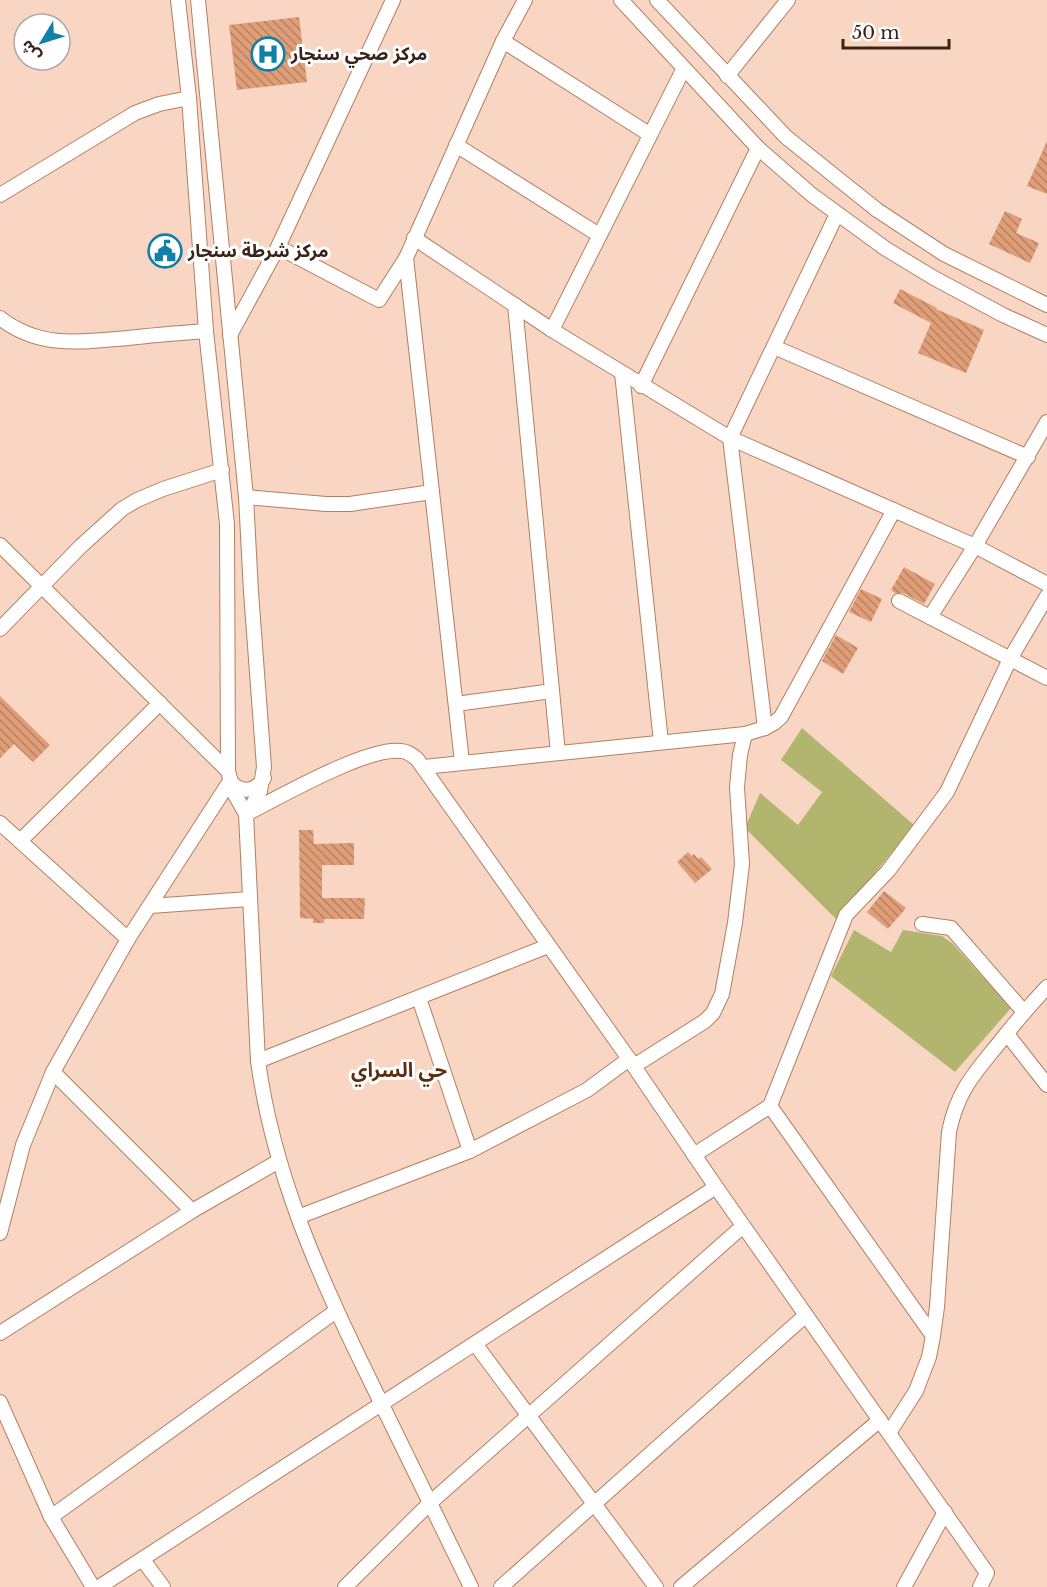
<svg xmlns="http://www.w3.org/2000/svg" width="1047" height="1587" font-family="'Libre Baskerville','Noto Sans Arabic',serif">
<defs>
<pattern id="building-back-hatch" width="6" height="6" patternUnits="userSpaceOnUse" patternTransform="scale(1.5)"><rect width="6" height="6" fill="#e09e78"/><path d="M-1 5l2 2M0 0l6 6M5-1l2 2" fill="none" stroke="#b78161"/></pattern>
</defs>
<rect width="100%" height="100%" fill="#f8d6c3"/>
<g fill="#b2b56e">
<polygon points="802,728 914,825 837,920 745,828 760,793 798,825 822,792 781,760"/>
<polygon points="854,930 891,952 903,930 942,936 953,944 1011,1008 955,1072 831,976"/>
</g>
<g fill="url(#building-back-hatch)">
<polygon points="299,17 307,82 237,90 229,25"/>
<polygon points="1047,141 1047,194 1027,186"/>
<polygon points="1005,211 1022,219 1016,233 1039,243 1030,263 989,244"/>
<polygon points="900,289 937,308 936,309 984,330 966,373 918,353 931,323 893,303"/>
<polygon points="904,567 935,584 924,604 903,593 895,593 891,590"/>
<polygon points="861,589 882,599 871,622 849,612"/>
<polygon points="836,635 858,648 843,674 822,661"/>
<polygon points="0,696 50,745 33,762 14,744 0,758"/>
<polygon points="299,830 313,830 314,844 354,843 354,865 322,865 322,898 365,898 364,919 324,919 324,923 313,923 313,919 300,918"/>
<polygon points="688,852 692,856 694,854 698,859 701,857 712,869 695,883 677,862"/>
<polygon points="884,891 906,908 888,929 867,912"/>
</g>
<g fill="none" stroke-linecap="round" stroke-linejoin="round">
<g stroke="#b37f61" stroke-width="16">
<g id="minor">
<path d="M178 0 189 98 206 331 227 524 228 771 234 793 246 814 258 1061C273 1172 318 1274 367 1374 401 1445 437 1516 471 1587"/>
<polyline points="198,0 246,497 251,592 264,767 260,791 248,813"/>
<polyline points="621,0 758,148 812,195 886,249 934,278 1003,315 1047,335"/>
<polyline points="657,0 786,137 877,210 944,254 1047,305"/>
<polyline points="503,41 649,134"/>
<polyline points="727,76 788,0"/>
<polyline points="456,145 599,235"/>
<polyline points="0,195 135,113 159,104 189,98"/>
<polyline points="414,238 552,330 730,438 975,546 1047,584"/>
<polyline points="278,247 379,300 406,258 503,41 525,0"/>
<polyline points="406,258 462,762"/>
<polyline points="515,305 558,753"/>
<path d="M0 318C40 349 81 342 128 338 154 335 180 333 206 331"/>
<polyline points="552,330 684,68"/>
<polyline points="230,335 278,247 393,0"/>
<polyline points="774,347 1028,457"/>
<polyline points="622,373 661,742"/>
<polyline points="641,386 758,148"/>
<polyline points="246,497 326,504 350,504 432,492"/>
<polyline points="0,545 228,771"/>
<polyline points="899,601 1047,678"/>
<polyline points="930,617 975,546 1047,422"/>
<polyline points="0,629 81,546 122,509 137,500 163,489 222,470"/>
<polyline points="456,704 552,691"/>
<polyline points="765,728 774,723 781,717 894,510"/>
<polyline points="424,767 745,734 765,728 730,438 837,214"/>
<path d="M246 814C278 798 368 746 401 751 407 751 412 755 417 759L629 1059 716 1187 987 1573 980 1587"/>
<polyline points="0,823 128,939"/>
<polyline points="20,841 160,703"/>
<polyline points="150,906 249,899"/>
<polyline points="922,924 951,928 1024,1012"/>
<polyline points="419,998 470,1151"/>
<polyline points="1007,1034 1047,1085"/>
<polyline points="258,1061 548,946"/>
<polyline points="634,1066 705,1021 713,1013 722,994 735,923 742,864 737,787 740,755 745,734"/>
<polyline points="53,1072 192,1211"/>
<polyline points="770,1106 933,1336"/>
<polyline points="694,1155 770,1106 846,915 888,871 947,792 1010,659 1047,596"/>
<polyline points="298,1217 470,1151 587,1090 629,1059"/>
<path d="M0 1233 23 1145 53 1072 128 939 230 781C241 794 255 792 264 778"/>
<polyline points="0,1333 192,1211 279,1161"/>
<polyline points="476,1345 656,1587"/>
<polyline points="0,1402 51,1517 93,1587"/>
<path d="M889 1433 916 1391 929 1357 933 1336 937 1307 949 1132C958 1086 980 1068 1007 1033 1020 1017 1033 1002 1047 987"/>
<polyline points="51,1517 336,1311"/>
<polyline points="143,1560 163,1587"/>
<polyline points="99,1587 716,1187"/>
<polyline points="345,1587 431,1502 743,1226"/>
<polyline points="501,1587 806,1315"/>
<polyline points="681,1587 880,1420"/>
<polyline points="904,1587 945,1512"/>
</g>
</g>
<use href="#minor" stroke="#fff" stroke-width="14"/>
</g>
<defs>
<g id="hospital-ring" transform="scale(1.725)"><circle r="9.5" fill="#fff" stroke="#127fa8" stroke-width="1.5"/><path d="M-5-5h3v3.5h4V-5h3V5h-3V1.5h-4V5h-3Z" fill="#127fa8"/></g>
<g id="civic-ring" transform="scale(1.725)"><circle r="9.5" fill="#fff" stroke="#127fa8" stroke-width="1.5"/><path d="M-.6-6.5H3V-4.5H.6V-3L4-1V1h2V6H-6V1h2V-1L-.6-3ZM-1.2 2.5V6h2.4V2.5Z" fill="#127fa8"/></g>
</defs>
<g fill-rule="evenodd">
<use href="#hospital-ring" x="268" y="54"/>
<use href="#civic-ring" x="165" y="251"/>
</g>
<g text-anchor="middle" stroke-width="6" stroke-linejoin="round" paint-order="stroke">
<g font-size="18" font-weight="bold" fill="#392418" stroke="#fff" text-anchor="start">
<text x="291" y="60">مركز صحي سنجار</text>
<text x="188" y="257">مركز شرطة سنجار</text>
</g>
<g font-size="20" font-weight="bold" fill="#5a2d0f" stroke="#fff">
<text x="399" y="1077">حي السراي</text>
</g>
</g>
<g transform="translate(42 42) rotate(232)"><circle r="28" fill="#ffffff" stroke="#b0a7a3" stroke-width="1.5"/>
<path d="M0-4.5L10 22L0 15L-10 22Z" fill="#127fa8"/>
<text y="-9" font-size="16" font-weight="bold" text-anchor="middle" fill="#392418">ش</text>
</g>
<path d="M843 39v9h106v-9" fill="none" stroke="#392418" stroke-width="3"/>
<text x="852" y="39" font-size="18" fill="#392418" stroke="#ffffff" stroke-width="4.5" paint-order="stroke">50 m</text>
</svg>
